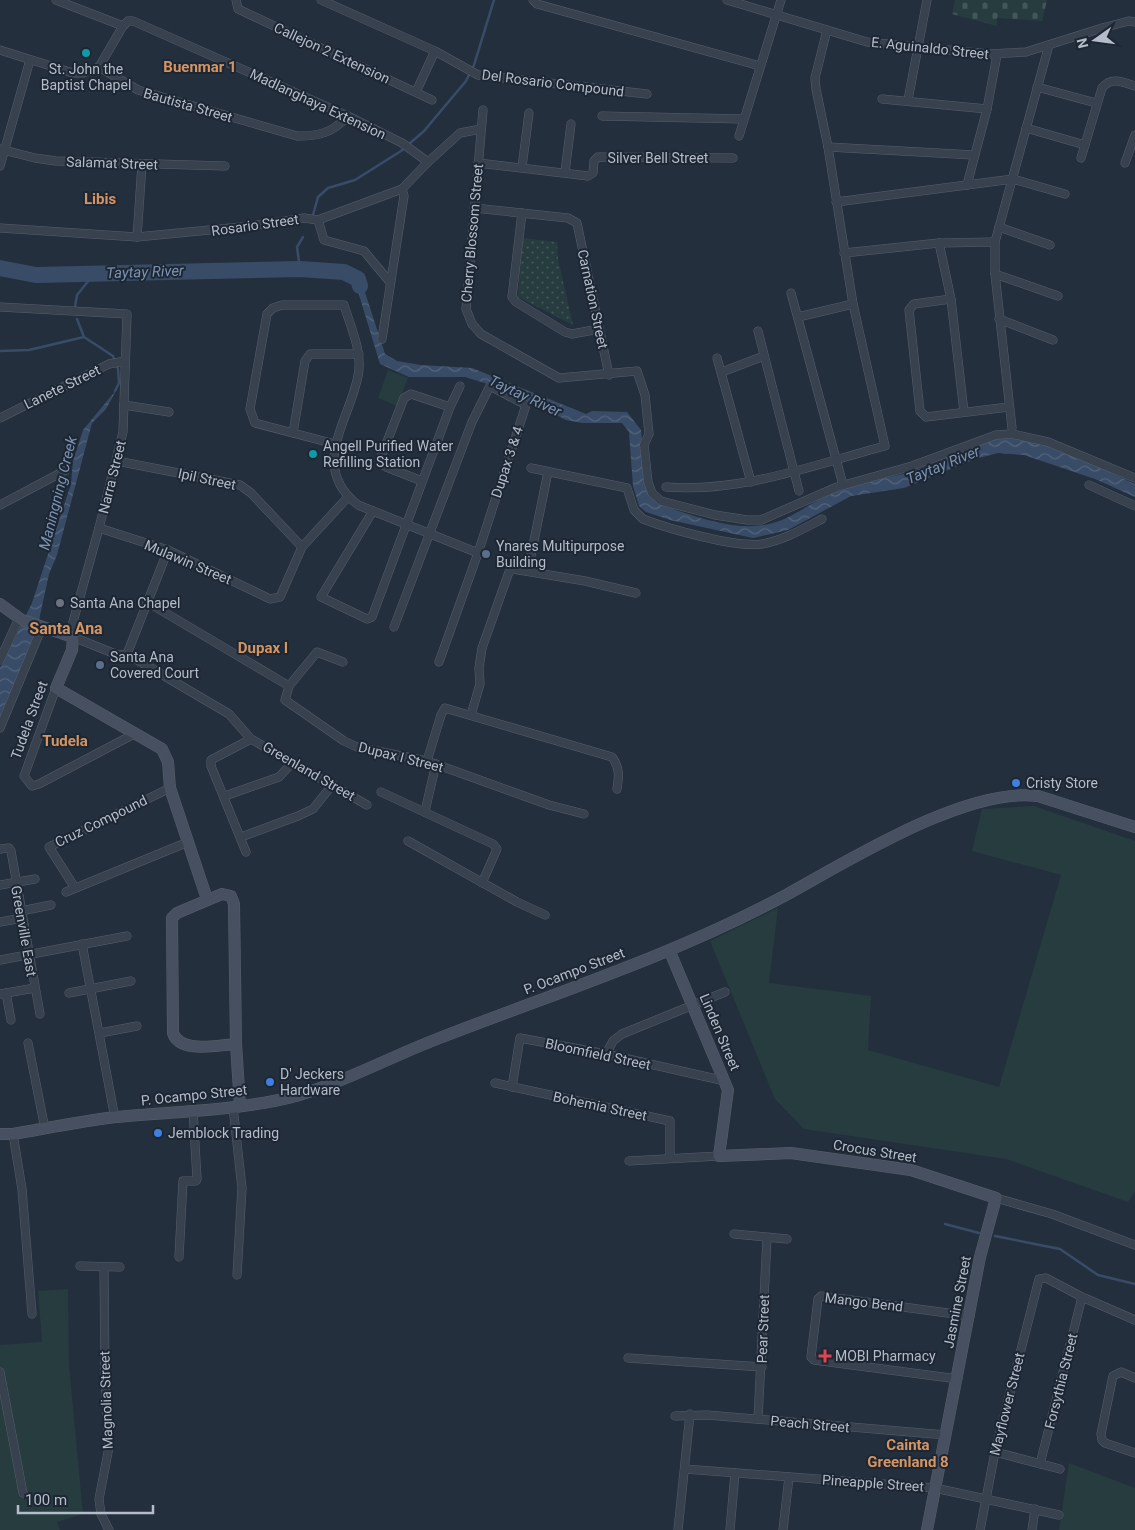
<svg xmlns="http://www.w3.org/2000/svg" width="1135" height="1530" font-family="Roboto,sans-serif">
<defs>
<pattern id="cemetery-stones" width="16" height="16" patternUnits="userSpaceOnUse" patternTransform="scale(1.25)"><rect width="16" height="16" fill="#263c3f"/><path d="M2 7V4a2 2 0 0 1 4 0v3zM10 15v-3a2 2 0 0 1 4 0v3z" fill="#435659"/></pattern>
<pattern id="park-dots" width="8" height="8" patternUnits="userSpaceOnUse" patternTransform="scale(1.25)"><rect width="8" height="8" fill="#263c3f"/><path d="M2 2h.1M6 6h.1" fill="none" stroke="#435659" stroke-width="1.8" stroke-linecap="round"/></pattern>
<pattern id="water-waves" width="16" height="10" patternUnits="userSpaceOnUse" patternTransform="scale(1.25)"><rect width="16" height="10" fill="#394c67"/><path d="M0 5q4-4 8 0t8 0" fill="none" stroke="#53647b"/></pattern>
</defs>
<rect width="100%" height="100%" fill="#242f3e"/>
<g fill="#263c3f">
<polygon points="388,370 408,378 397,406 378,398"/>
<polygon points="1034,806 1135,841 1135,1191 1128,1202 1006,1159 804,1129 775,1099 710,941 778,908 769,983 871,996 868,1050 999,1087 1061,875 972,851 982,809"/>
<polygon points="68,1289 69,1365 83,1514 57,1522 60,1530 0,1530 0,1345 42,1342 38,1291"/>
<polygon points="1069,1463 1135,1488 1135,1530 1059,1530"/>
</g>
<polygon fill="url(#cemetery-stones)" points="955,0 1047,0 1042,21 997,18 997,26 952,14"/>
<polygon fill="url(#park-dots)" points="522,238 557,242 558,259 573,325 518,297"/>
<g fill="url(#water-waves)">
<path d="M344 272 361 280 385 354 397 361 421 365 472 368 586 414 592 411 627 412 641 430 645 471 661 505C698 517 743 536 782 520 803 511 821 496 842 489 871 479 902 477 930 465 954 456 981 438 1008 438 1045 438 1101 468 1135 484V497L1095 479 1024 455 998 453 975 459 904 488 851 496 788 530 753 538 670 520 646 512 639 506 633 486 629 432 622 423H582L566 420 536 404 488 384 465 377H409L380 364 356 285 352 278Z"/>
<polygon points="117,389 106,409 92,423 57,555 49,574 36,634 0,720 0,668 32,603 71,484 73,461 83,430"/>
</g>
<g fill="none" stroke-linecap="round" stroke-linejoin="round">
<g stroke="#394c67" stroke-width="2.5">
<polyline points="313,215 318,197 328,188 355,180 401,151 424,131 466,81 474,65 494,0"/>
<polyline points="300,269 297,247 303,237"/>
<polyline points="75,307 77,295 94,274"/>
<polyline points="77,319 84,337 113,356 118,369 119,383 115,391"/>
<polyline points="0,351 29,350 84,337"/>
<polyline points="945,1224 979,1233"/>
<polyline points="995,1236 1060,1249 1098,1275 1135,1284"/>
</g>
<polyline stroke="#394c67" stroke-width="16" points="0,268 36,275 300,269 344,272 358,279 360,286"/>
<g stroke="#565f6c" stroke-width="9">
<g id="street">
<polyline points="56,0 123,26"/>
<polyline points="236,0 238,9 432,100"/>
<polyline points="321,0 435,51 478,75 647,94"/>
<polyline points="533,0 537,4 760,66"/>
<polyline points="727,0 867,42 989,54 1026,52 1102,28 1129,21 1135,22"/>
<path d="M0 50 73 73H83L99 67 138 90 297 136C320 136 332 133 348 116"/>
<polyline points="99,67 123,26 128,21 133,21 348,116 402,143 428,162"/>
<polyline points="1037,87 1096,103"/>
<polyline points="416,92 435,51"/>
<polyline points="882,99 987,109"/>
<polyline points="908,100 927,0"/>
<polyline points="483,110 466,309 472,324 481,334 559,378 637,371 645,395 649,434 644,445 648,482 652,493 661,501 715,515 747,520 761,520 837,487 912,466 996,435 1012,434 1048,442 1135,478"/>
<polyline points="602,116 744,119"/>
<polyline points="1026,128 1085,145"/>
<polyline points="739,136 781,0"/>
<polyline points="828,147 974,155"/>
<polyline points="0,149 35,158 56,161 225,166"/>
<path d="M1081 158 1102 88C1111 76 1123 82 1135 86"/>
<polyline points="478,163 588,176 593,173 594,161 598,157 733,158"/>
<polyline points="1125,163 1135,135"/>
<polyline points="0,166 30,60"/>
<polyline points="522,167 529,113"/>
<polyline points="565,172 571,124"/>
<polyline points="967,185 987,109 997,55"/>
<polyline points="836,202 1013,179 1065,194"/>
<polyline points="474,208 568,218 577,223 609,375"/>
<polyline points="522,213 512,297 516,302 565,332 572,334 599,329"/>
<polyline points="318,220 324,240 364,251 389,281"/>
<polyline points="999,227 1050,245"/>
<polyline points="0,228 137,237 251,226 304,218 318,220 402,189 428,162 460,133 481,129"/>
<polyline points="137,237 142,165"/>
<polyline points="939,243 951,299 964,412"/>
<polyline points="844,253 939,243 995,242"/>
<polyline points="995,274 1058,296"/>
<polyline points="791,293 842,481"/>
<polyline points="951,299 914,304 909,310 920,411 926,417 1009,407"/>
<polyline points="0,307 127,314 123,432 99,528 73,622 73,637 118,655 127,654 229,714 251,739 367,805"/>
<polyline points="798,317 853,304"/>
<polyline points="999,319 1053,340"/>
<polyline points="758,331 799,491"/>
<polyline points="382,339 404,196 402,189"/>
<polyline points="717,358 751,482"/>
<polyline points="722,372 764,356"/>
<polyline points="124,405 169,412"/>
<polyline points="0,418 109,364 125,361"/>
<polyline points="1012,428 995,274 995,242 1049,45"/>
<polyline points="293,433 305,361 310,354 359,354"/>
<path d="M335 444 255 423 250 409 267 314 273 308 282 305H344C351 328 363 353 358 376 349 422 309 467 358 505L478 553"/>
<polyline points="117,461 240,485 251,493 302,547"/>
<path d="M531 468 627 488 634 510 643 519C669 529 736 548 762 544 784 540 803 529 822 519"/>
<polyline points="422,481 386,467 381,464 381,457 404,398 411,394 450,407"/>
<polyline points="1089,485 1135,506"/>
<path d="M666 487C741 493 813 465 885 446L853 304 828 147 816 89 815 78 827 30"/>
<polyline points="0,505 66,470"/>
<polyline points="373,511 321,597 367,619 372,617 450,407 460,386"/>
<polyline points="99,528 168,550 270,599 280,597 302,547 348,497"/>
<polyline points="528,570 548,472"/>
<polyline points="147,602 289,686"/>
<polyline points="394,627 472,422 490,386 526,405 478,553 439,662"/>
<polyline points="127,654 168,550"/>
<polyline points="0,660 19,618"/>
<polyline points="343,662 317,652 289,686 285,700 344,741 357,747 427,761 549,805 584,814"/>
<polyline points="56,688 24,776 32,786 39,784 136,733"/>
<polyline points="471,715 480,684 479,668 482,648 509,572 513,569 585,581 636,593"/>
<polyline points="0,728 42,627"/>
<path d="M427 761 441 715 445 708 612 757C620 768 619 776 617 789"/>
<polyline points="381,792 493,844 497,849 482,883"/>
<polyline points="225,796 279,777 293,762"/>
<polyline points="425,811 436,764"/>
<polyline points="241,837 298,816 313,809 333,784"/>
<polyline points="408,841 517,902 545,915"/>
<polyline points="0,849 9,848 11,851 40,1014"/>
<polyline points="246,852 211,766 211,760 251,739"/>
<polyline points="0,885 35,879"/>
<polyline points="75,888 49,847 170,788"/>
<polyline points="66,892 188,842"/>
<polyline points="21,911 51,905"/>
<polyline points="0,922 22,918"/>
<polyline points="82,944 115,1118"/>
<polyline points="0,960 127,936"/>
<polyline points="6,993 11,1020"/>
<polyline points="69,993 131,981"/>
<polyline points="0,994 35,988"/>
<polyline points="100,1033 137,1026"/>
<polyline points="28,1043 45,1129"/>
<polyline points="606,1054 613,1041 622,1034 725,992"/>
<polyline points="495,1083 670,1121 670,1158"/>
<polyline points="512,1087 520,1038 606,1054 725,1081"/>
<polyline points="233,1107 242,1188 237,1275"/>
<polyline points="13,1134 22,1189 32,1314"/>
<polyline points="629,1161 719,1156"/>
<polyline points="996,1198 1052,1214 1135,1245"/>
<polyline points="734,1234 787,1239"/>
<polyline points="179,1257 183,1181 196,1181 197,1179 193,1110"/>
<polyline points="80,1266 120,1267"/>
<polyline points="104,1267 105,1379 109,1447 99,1499 101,1514 109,1530"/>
<polyline points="628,1358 762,1367"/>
<polyline points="0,1372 23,1493"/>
<polyline points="1135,1378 1121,1372 1113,1376 1101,1434 1102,1440 1105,1443 1135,1453"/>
<polyline points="958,1379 814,1360 811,1357 818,1299 821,1296 970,1316"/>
<polyline points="675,1416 707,1415 946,1435"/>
<polyline points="758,1419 767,1238"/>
<polyline points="995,1452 1060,1469"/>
<polyline points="1040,1464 1082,1297"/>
<polyline points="685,1469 935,1488 1059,1515"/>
<polyline points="678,1530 690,1414"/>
<polyline points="730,1530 735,1473"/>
<polyline points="783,1530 789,1477"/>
<polyline points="980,1530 995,1452 1039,1279 1046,1278 1082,1297 1135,1320"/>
<polyline points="1032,1530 1035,1509"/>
</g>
</g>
<g stroke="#565f6c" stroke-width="12">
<g id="secondary">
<polyline points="0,604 22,620 73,637 72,650 56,688 162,749 168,762 170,788 207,899"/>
<polyline points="670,952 728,1090 719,1156 791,1153 911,1170 996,1198 980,1257 927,1530"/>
<path d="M236 1044C217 1045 180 1054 173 1033L172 918 177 913 222 894 231 896 234 904 236 1044 240 1106"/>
<path d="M0 1134H13C48 1128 82 1121 116 1117 169 1112 222 1111 274 1101 326 1092 387 1058 437 1039 555 993 675 955 786 895 850 860 966 787 1038 796L1135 827"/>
</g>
</g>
<use href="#street" stroke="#38414e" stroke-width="8"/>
<use href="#secondary" stroke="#465061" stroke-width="11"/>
</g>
<g fill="#0f9aa8" stroke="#1d2633" stroke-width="2">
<circle cx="86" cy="53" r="5"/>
<circle cx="313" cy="454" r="5"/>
</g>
<g fill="#5c6f8a" stroke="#1d2633" stroke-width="2">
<circle cx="486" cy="554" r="5"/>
<circle cx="100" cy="665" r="5"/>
</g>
<circle fill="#6b7280" stroke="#1d2633" stroke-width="2" cx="60" cy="603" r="5"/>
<g fill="#3f7fe0" stroke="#1d2633" stroke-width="2">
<circle cx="1016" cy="783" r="5"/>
<circle cx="270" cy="1082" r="5"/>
<circle cx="158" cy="1133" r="5"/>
</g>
<path fill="#e0444e" stroke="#1d2633" stroke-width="2" d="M822.5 1348.5h5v5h5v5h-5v5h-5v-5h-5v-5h5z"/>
<g text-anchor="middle" stroke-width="4" stroke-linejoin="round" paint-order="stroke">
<g font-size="14" fill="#b4bcc9" stroke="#1d2633">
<text transform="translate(930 48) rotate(6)" y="5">E. Aguinaldo Street</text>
<text transform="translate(332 53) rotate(25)" y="5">Callejon 2 Extension</text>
<text transform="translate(553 83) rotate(7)" y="5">Del Rosario Compound</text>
<text transform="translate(318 104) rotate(25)" y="5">Madlanghaya Extension</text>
<text transform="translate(188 105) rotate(16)" y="5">Bautista Street</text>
<text x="658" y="163">Silver Bell Street</text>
<text transform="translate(112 163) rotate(2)" y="5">Salamat Street</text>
<text transform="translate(255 225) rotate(-8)" y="5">Rosario Street</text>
<text transform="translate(472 233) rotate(-85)" y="5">Cherry Blossom Street</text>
<text transform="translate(593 299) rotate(78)" y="5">Carnation Street</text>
<text transform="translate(62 387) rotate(-26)" y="5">Lanete Street</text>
<text transform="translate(507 462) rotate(-72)" y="5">Dupax 3 &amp; 4</text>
<text transform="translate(112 477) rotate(-76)" y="5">Narra Street</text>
<text transform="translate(207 479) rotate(12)" y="5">Ipil Street</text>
<text transform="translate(188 562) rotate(23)" y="5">Mulawin Street</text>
<text transform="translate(29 720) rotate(-70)" y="5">Tudela Street</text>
<text transform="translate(401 757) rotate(14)" y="5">Dupax I Street</text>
<text transform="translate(309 771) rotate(30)" y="5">Greenland Street</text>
<text transform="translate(101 821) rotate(-26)" y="5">Cruz Compound</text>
<text transform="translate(24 931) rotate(80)" y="5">Greenville East</text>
<text transform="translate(574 971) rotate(-21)" y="5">P. Ocampo Street</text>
<text transform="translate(720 1032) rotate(67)" y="5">Linden Street</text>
<text transform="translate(598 1054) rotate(12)" y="5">Bloomfield Street</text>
<text transform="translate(194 1095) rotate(-6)" y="5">P. Ocampo Street</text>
<text transform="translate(600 1106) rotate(12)" y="5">Bohemia Street</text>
<text transform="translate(875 1151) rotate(9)" y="5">Crocus Street</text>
<text transform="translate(864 1302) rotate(7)" y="5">Mango Bend</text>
<text transform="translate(957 1302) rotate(-79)" y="5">Jasmine Street</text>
<text transform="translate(763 1329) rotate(-88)" y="5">Pear Street</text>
<text transform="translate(1061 1381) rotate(-76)" y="5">Forsythia Street</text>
<text transform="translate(106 1400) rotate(-92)" y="5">Magnolia Street</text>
<text transform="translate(1007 1404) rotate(-76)" y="5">Mayflower Street</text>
<text transform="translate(810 1424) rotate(5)" y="5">Peach Street</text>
<text transform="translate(873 1483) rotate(4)" y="5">Pineapple Street</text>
</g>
<g font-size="14" fill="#b4bcc9" stroke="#1d2633" text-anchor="start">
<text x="86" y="74" text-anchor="middle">St. John the<tspan x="86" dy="16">Baptist Chapel</tspan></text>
<text x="323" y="451">Angell Purified Water<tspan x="323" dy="16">Refilling Station</tspan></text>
<text x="496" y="551">Ynares Multipurpose<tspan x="496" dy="16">Building</tspan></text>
<text x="70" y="608">Santa Ana Chapel</text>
<text x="110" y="662">Santa Ana<tspan x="110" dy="16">Covered Court</tspan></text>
<text x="1026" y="788">Cristy Store</text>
<text x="280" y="1079">D' Jeckers<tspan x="280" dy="16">Hardware</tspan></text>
<text x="168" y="1138">Jemblock Trading</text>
<text x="835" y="1361">MOBI Pharmacy</text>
</g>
<g font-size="15" font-weight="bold" fill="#d59563" stroke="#1d2633">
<text x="200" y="72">Buenmar 1</text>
<text x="100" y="204">Libis</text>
<text x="263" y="653">Dupax I</text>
<text x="65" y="746">Tudela</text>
<text x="908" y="1450">Cainta<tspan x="908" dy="17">Greenland 8</tspan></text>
</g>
<g font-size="15" font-style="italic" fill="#7c92b1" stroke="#1d2633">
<text transform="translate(145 272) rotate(-2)" y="5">Taytay River</text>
<text transform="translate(525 396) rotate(25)" y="5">Taytay River</text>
<text transform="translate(943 465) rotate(-22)" y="5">Taytay River</text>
<text transform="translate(58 493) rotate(-76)" y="5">Maningning Creek</text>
</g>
<g font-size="16" font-weight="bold" fill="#d59563" stroke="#1d2633">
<text x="66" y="634">Santa Ana</text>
</g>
</g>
<g transform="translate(1095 40) rotate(256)" stroke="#1d2633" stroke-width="4" paint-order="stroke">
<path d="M0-4L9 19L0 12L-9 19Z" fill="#b4bcc9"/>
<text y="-8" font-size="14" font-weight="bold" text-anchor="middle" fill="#b4bcc9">N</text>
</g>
<path d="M18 1505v8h135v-8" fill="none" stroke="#b4bcc9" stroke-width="2.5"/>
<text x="25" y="1505" font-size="15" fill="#b4bcc9" stroke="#1d2633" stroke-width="4" paint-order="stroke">100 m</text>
</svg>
